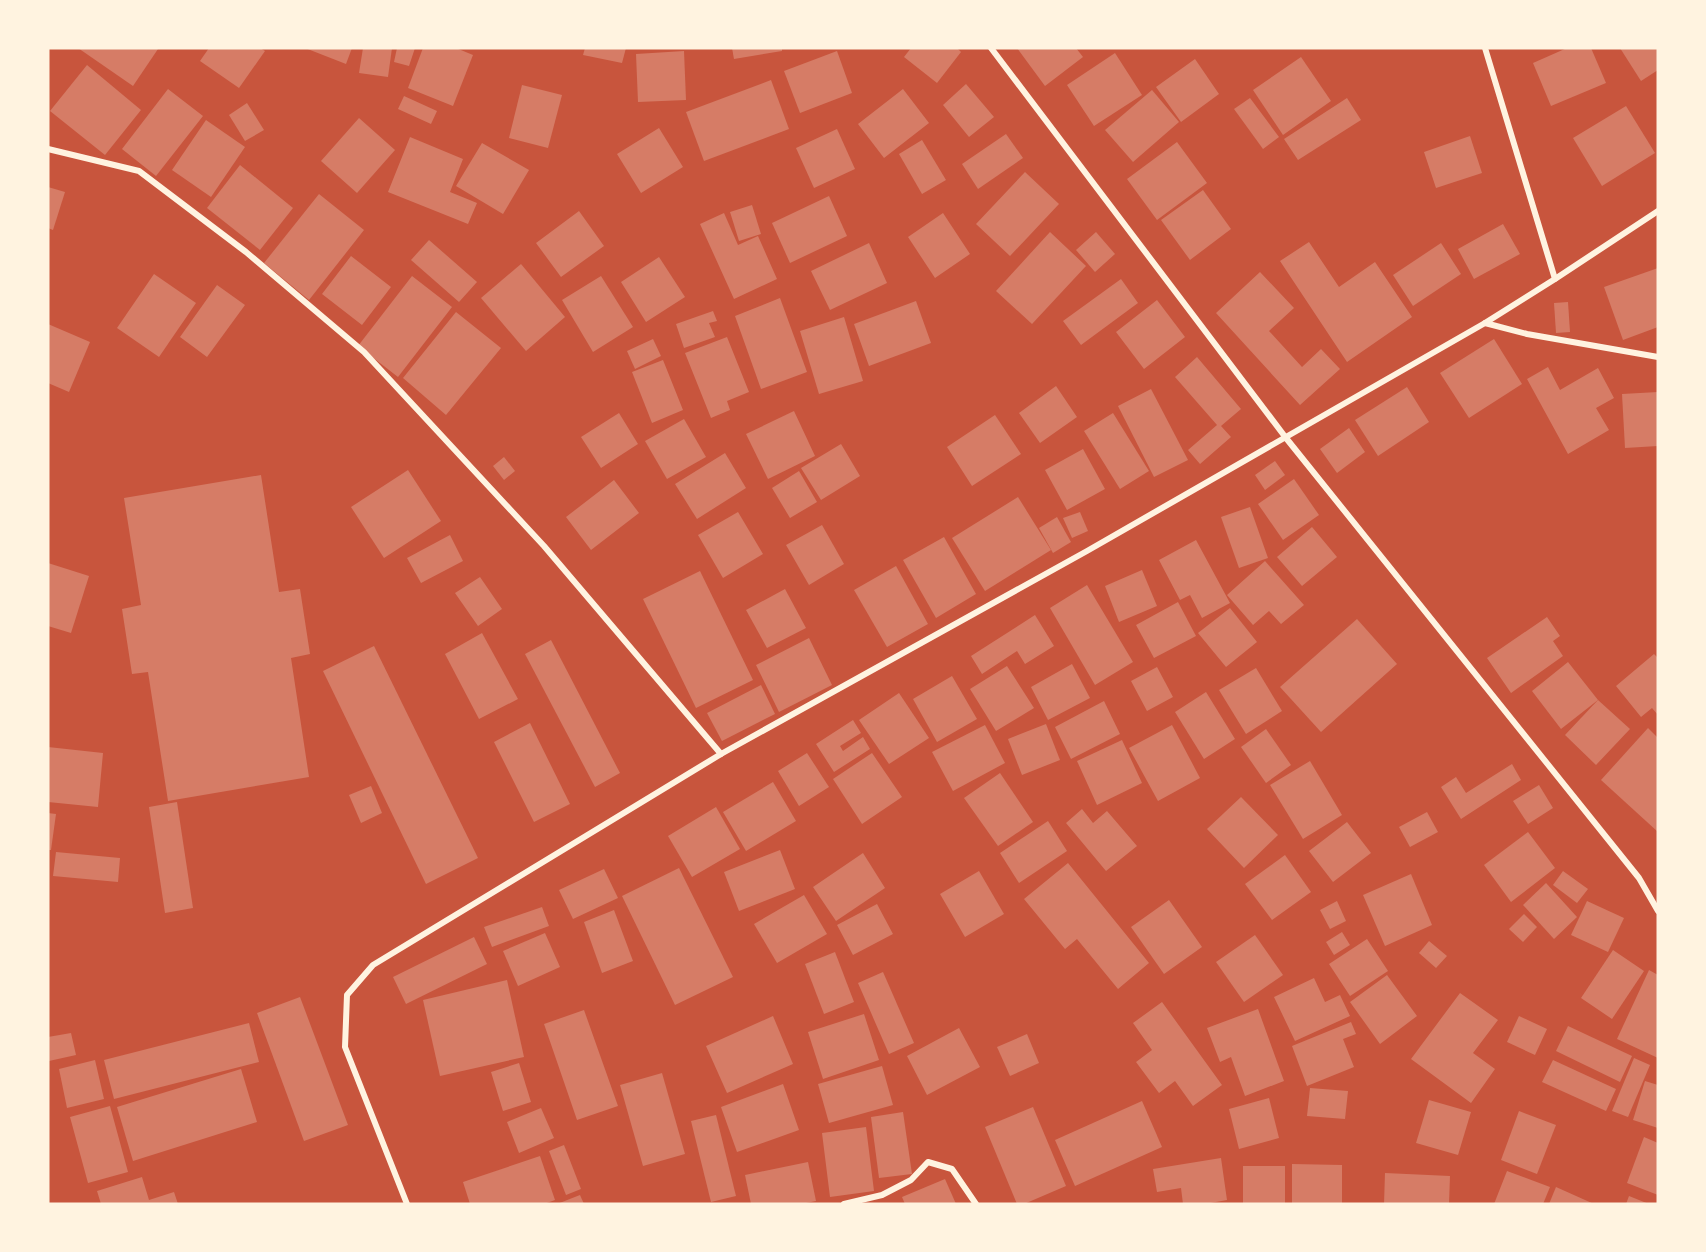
<svg xmlns="http://www.w3.org/2000/svg" width="1706" height="1252" font-family="'Nunito Sans',sans-serif">
<rect width="100%" height="100%" fill="#c8553d"/>
<g fill="#d67c66">
<polygon points="78,48 157,48 158,49 133,86"/>
<polygon points="209,48 260,48 265,51 239,88 200,61"/>
<polygon points="305,48 352,48 346,64"/>
<polygon points="363,48 392,48 388,77 359,73"/>
<polygon points="397,48 415,48 409,66 394,62"/>
<polygon points="423,48 456,48 473,55 453,106 408,88"/>
<polygon points="585,48 626,48 622,63 583,55"/>
<polygon points="732,48 782,48 782,51 734,59"/>
<polygon points="911,48 957,48 961,52 937,83 904,57"/>
<polygon points="1017,48 1076,48 1083,57 1045,86"/>
<polygon points="1567,48 1591,48 1606,83 1551,106 1533,63"/>
<polygon points="1620,48 1658,48 1658,70 1641,81"/>
<polygon points="684,51 686,100 638,102 636,54"/>
<polygon points="837,51 852,93 800,113 784,71"/>
<polygon points="1115,53 1142,95 1094,126 1067,85"/>
<polygon points="1301,57 1331,101 1283,135 1253,90"/>
<polygon points="1195,59 1219,94 1181,122 1156,87"/>
<polygon points="87,65 141,110 105,155 50,111"/>
<polygon points="771,80 789,129 704,161 686,112"/>
<polygon points="966,84 994,117 969,137 943,105"/>
<polygon points="522,85 562,95 548,148 509,138"/>
<polygon points="168,89 203,116 156,176 122,149"/>
<polygon points="903,89 929,123 884,158 858,124"/>
<polygon points="1152,90 1179,122 1133,162 1105,130"/>
<polygon points="404,96 437,111 431,124 398,109"/>
<polygon points="1250,98 1279,137 1263,149 1234,109"/>
<polygon points="1347,98 1361,120 1298,160 1284,139"/>
<polygon points="247,103 264,130 245,141 229,115"/>
<polygon points="1626,106 1655,153 1602,186 1573,138"/>
<polygon points="359,118 395,150 357,193 321,161"/>
<polygon points="206,120 245,147 211,197 172,170"/>
<polygon points="659,128 683,167 641,193 617,154"/>
<polygon points="837,129 855,169 814,188 796,148"/>
<polygon points="1006,134 1023,158 978,189 962,164"/>
<polygon points="1470,136 1482,173 1436,188 1424,152"/>
<polygon points="410,137 463,159 450,192 477,203 468,224 388,192"/>
<polygon points="922,140 946,180 922,194 899,154"/>
<polygon points="1177,142 1207,183 1157,220 1127,179"/>
<polygon points="482,143 529,170 503,214 456,186"/>
<polygon points="240,165 293,208 260,250 207,208"/>
<polygon points="1025,172 1059,204 1010,256 976,224"/>
<polygon points="48,187 65,192 53,230 48,228"/>
<polygon points="1203,190 1231,229 1190,260 1161,220"/>
<polygon points="319,194 364,230 309,300 264,263"/>
<polygon points="829,196 847,236 790,263 772,223"/>
<polygon points="752,205 761,234 739,241 730,212"/>
<polygon points="579,211 604,246 561,277 536,243"/>
<polygon points="724,213 738,245 758,236 777,279 734,299 700,224"/>
<polygon points="943,213 970,254 935,278 908,237"/>
<polygon points="1503,224 1520,254 1474,279 1458,249"/>
<polygon points="1050,232 1086,266 1032,324 996,291"/>
<polygon points="1096,232 1115,254 1095,272 1076,250"/>
<polygon points="429,240 477,282 459,302 411,260"/>
<polygon points="1309,242 1339,287 1375,262 1412,317 1347,362 1280,261"/>
<polygon points="869,243 887,283 830,310 811,271"/>
<polygon points="1441,243 1461,274 1413,306 1393,275"/>
<polygon points="351,256 391,287 362,325 322,294"/>
<polygon points="659,257 685,297 646,322 621,282"/>
<polygon points="521,264 565,317 526,351 481,298"/>
<polygon points="1658,268 1658,327 1623,340 1604,287"/>
<polygon points="1260,272 1294,308 1269,331 1302,367 1321,349 1340,369 1300,405 1216,313"/>
<polygon points="154,274 196,303 159,357 117,328"/>
<polygon points="412,276 452,307 398,377 358,346"/>
<polygon points="601,276 633,327 593,352 562,300"/>
<polygon points="1121,279 1138,303 1081,345 1063,321"/>
<polygon points="217,285 245,305 207,357 180,337"/>
<polygon points="780,298 807,372 761,389 735,316"/>
<polygon points="1157,300 1185,337 1144,369 1116,332"/>
<polygon points="916,301 931,343 869,366 854,324"/>
<polygon points="1568,302 1570,332 1556,333 1554,303"/>
<polygon points="713,311 717,321 709,323 715,337 684,348 676,324"/>
<polygon points="456,312 501,348 446,415 403,378"/>
<polygon points="844,317 863,381 819,394 800,331"/>
<polygon points="48,324 90,342 69,392 48,383"/>
<polygon points="727,337 749,392 727,401 730,410 711,418 685,353"/>
<polygon points="653,339 661,356 635,369 627,351"/>
<polygon points="1494,339 1522,384 1469,418 1440,373"/>
<polygon points="1197,357 1241,409 1221,426 1231,437 1200,464 1188,450 1217,425 1175,377"/>
<polygon points="663,360 683,410 652,423 632,372"/>
<polygon points="1548,367 1560,390 1598,368 1614,398 1596,408 1609,430 1568,454 1527,379"/>
<polygon points="1056,386 1077,417 1040,443 1019,413"/>
<polygon points="1407,387 1429,422 1378,456 1355,420"/>
<polygon points="1151,389 1188,460 1154,477 1118,406"/>
<polygon points="1658,392 1658,446 1625,448 1622,394"/>
<polygon points="794,411 815,456 768,479 746,434"/>
<polygon points="619,413 638,444 601,468 581,437"/>
<polygon points="1113,413 1149,471 1120,489 1084,431"/>
<polygon points="995,415 1021,454 972,486 947,447"/>
<polygon points="684,419 706,457 667,479 645,441"/>
<polygon points="1349,428 1365,452 1337,473 1320,449"/>
<polygon points="841,444 860,476 821,500 801,468"/>
<polygon points="1083,449 1105,489 1067,510 1045,470"/>
<polygon points="725,453 746,488 697,519 675,484"/>
<polygon points="504,457 515,471 504,480 493,466"/>
<polygon points="1275,461 1285,475 1265,490 1255,475"/>
<polygon points="408,470 441,521 384,558 351,507"/>
<polygon points="799,471 817,502 790,518 772,488"/>
<polygon points="261,475 279,592 300,589 310,654 291,658 309,777 168,801 148,672 132,674 122,609 141,605 124,498"/>
<polygon points="1294,479 1319,515 1283,540 1258,504"/>
<polygon points="614,480 639,513 591,550 566,517"/>
<polygon points="1018,497 1051,550 985,591 952,538"/>
<polygon points="1250,507 1268,558 1239,568 1221,517"/>
<polygon points="738,512 763,554 723,578 698,535"/>
<polygon points="1080,512 1088,531 1072,538 1063,518"/>
<polygon points="1057,517 1071,542 1053,553 1039,528"/>
<polygon points="822,525 844,564 809,585 786,545"/>
<polygon points="1312,527 1337,557 1302,586 1277,557"/>
<polygon points="450,535 463,561 421,583 407,558"/>
<polygon points="944,537 976,594 936,618 903,560"/>
<polygon points="1196,540 1230,603 1202,618 1190,595 1180,600 1159,560"/>
<polygon points="1265,561 1304,605 1281,624 1269,611 1253,625 1227,595"/>
<polygon points="48,563 89,576 71,633 48,626"/>
<polygon points="896,566 928,624 887,647 854,590"/>
<polygon points="1142,570 1157,606 1119,622 1105,586"/>
<polygon points="700,571 753,680 696,708 643,599"/>
<polygon points="480,577 502,609 478,626 455,593"/>
<polygon points="1087,585 1133,662 1095,685 1050,608"/>
<polygon points="785,589 806,628 767,648 746,610"/>
<polygon points="1178,602 1196,636 1154,658 1136,625"/>
<polygon points="1230,608 1257,642 1226,667 1198,633"/>
<polygon points="1035,615 1054,646 1025,664 1017,651 982,674 971,656"/>
<polygon points="1547,617 1560,636 1553,641 1563,656 1511,693 1487,658"/>
<polygon points="1357,619 1397,664 1321,732 1280,687"/>
<polygon points="482,633 518,699 479,719 445,654"/>
<polygon points="809,638 832,685 779,712 756,665"/>
<polygon points="551,640 620,773 595,787 525,654"/>
<polygon points="374,646 478,858 426,884 323,671"/>
<polygon points="1654,654 1658,658 1658,715 1652,708 1641,717 1616,686"/>
<polygon points="1568,662 1598,700 1561,729 1532,691"/>
<polygon points="1072,664 1090,698 1048,720 1031,687"/>
<polygon points="1007,666 1034,708 996,731 970,689"/>
<polygon points="1157,667 1173,697 1147,711 1131,681"/>
<polygon points="1256,668 1282,711 1246,734 1219,690"/>
<polygon points="952,676 977,719 937,742 913,699"/>
<polygon points="761,685 775,714 722,741 707,713"/>
<polygon points="1206,692 1235,739 1204,759 1175,712"/>
<polygon points="899,693 929,738 889,764 859,720"/>
<polygon points="1598,700 1630,729 1596,765 1565,735"/>
<polygon points="1104,701 1120,734 1071,759 1055,727"/>
<polygon points="853,720 861,733 840,746 843,751 863,737 870,749 834,772 816,744"/>
<polygon points="530,723 570,804 534,822 494,742"/>
<polygon points="1046,724 1060,760 1022,775 1008,739"/>
<polygon points="985,725 1005,763 953,791 932,752"/>
<polygon points="1172,725 1200,778 1158,801 1129,748"/>
<polygon points="1648,728 1658,738 1658,832 1601,780"/>
<polygon points="1266,729 1291,765 1266,783 1241,747"/>
<polygon points="1122,740 1142,783 1097,805 1077,761"/>
<polygon points="48,747 103,753 98,807 48,802"/>
<polygon points="807,753 829,787 799,806 778,771"/>
<polygon points="872,753 902,797 862,824 833,779"/>
<polygon points="1310,761 1342,815 1303,839 1270,785"/>
<polygon points="1512,764 1521,780 1461,819 1441,787 1456,777 1466,793"/>
<polygon points="1000,773 1033,822 998,846 964,798"/>
<polygon points="773,782 796,821 746,851 723,812"/>
<polygon points="1539,785 1553,808 1528,824 1513,801"/>
<polygon points="371,786 382,813 361,823 349,795"/>
<polygon points="1241,797 1278,835 1244,868 1207,829"/>
<polygon points="177,802 193,908 165,913 149,807"/>
<polygon points="716,807 740,849 692,877 668,836"/>
<polygon points="1082,809 1093,823 1107,811 1137,846 1106,871 1066,823"/>
<polygon points="1427,812 1438,832 1410,847 1399,827"/>
<polygon points="48,813 56,814 51,850 48,850"/>
<polygon points="1048,821 1067,851 1019,883 1000,853"/>
<polygon points="1347,822 1371,853 1333,882 1309,851"/>
<polygon points="1528,832 1555,868 1511,902 1484,865"/>
<polygon points="780,850 795,889 739,911 724,872"/>
<polygon points="56,852 120,858 118,882 53,876"/>
<polygon points="863,853 885,888 836,921 813,887"/>
<polygon points="1285,855 1311,892 1272,920 1245,884"/>
<polygon points="1068,863 1149,963 1118,989 1077,939 1065,949 1024,899"/>
<polygon points="679,868 733,977 675,1005 622,896"/>
<polygon points="604,869 618,898 573,919 559,890"/>
<polygon points="979,871 1004,914 965,937 940,894"/>
<polygon points="1563,871 1588,889 1577,903 1553,885"/>
<polygon points="1411,874 1432,925 1385,946 1363,895"/>
<polygon points="1546,883 1577,917 1554,939 1523,905"/>
<polygon points="804,895 827,934 777,963 754,924"/>
<polygon points="1169,900 1202,947 1164,974 1131,927"/>
<polygon points="1337,901 1346,921 1330,929 1320,910"/>
<polygon points="1587,901 1624,918 1608,952 1571,935"/>
<polygon points="877,904 893,934 853,955 837,925"/>
<polygon points="542,907 549,926 492,947 484,927"/>
<polygon points="614,910 633,961 602,973 584,922"/>
<polygon points="1524,914 1537,927 1523,942 1509,929"/>
<polygon points="1342,932 1350,945 1334,955 1326,942"/>
<polygon points="545,933 560,967 518,986 503,951"/>
<polygon points="1255,935 1283,975 1244,1002 1216,962"/>
<polygon points="474,937 487,964 406,1004 393,977"/>
<polygon points="1367,939 1388,971 1350,996 1329,964"/>
<polygon points="1429,941 1447,956 1436,968 1419,953"/>
<polygon points="1613,950 1644,971 1612,1019 1581,998"/>
<polygon points="835,952 854,1002 824,1014 805,964"/>
<polygon points="1649,970 1658,975 1658,1058 1617,1039"/>
<polygon points="883,972 914,1043 889,1054 858,983"/>
<polygon points="1387,975 1417,1016 1380,1044 1350,1002"/>
<polygon points="1314,978 1325,1002 1340,995 1350,1016 1295,1041 1274,997"/>
<polygon points="507,980 524,1057 440,1076 423,1000"/>
<polygon points="1460,993 1498,1020 1473,1053 1495,1069 1471,1103 1411,1059"/>
<polygon points="300,997 348,1125 304,1141 257,1013"/>
<polygon points="1162,1002 1222,1085 1193,1106 1175,1081 1159,1093 1136,1062 1152,1050 1133,1023"/>
<polygon points="1258,1009 1284,1081 1245,1096 1231,1057 1220,1062 1207,1028"/>
<polygon points="584,1010 618,1106 577,1120 544,1024"/>
<polygon points="864,1014 879,1060 823,1079 808,1032"/>
<polygon points="773,1016 793,1064 727,1093 706,1046"/>
<polygon points="1519,1016 1547,1029 1535,1055 1507,1042"/>
<polygon points="1351,1022 1356,1034 1343,1039 1354,1067 1307,1086 1292,1046"/>
<polygon points="249,1023 259,1062 114,1099 104,1060"/>
<polygon points="1568,1026 1632,1056 1620,1082 1556,1051"/>
<polygon points="959,1028 980,1067 927,1095 907,1056"/>
<polygon points="71,1033 76,1055 49,1061 48,1037"/>
<polygon points="1027,1034 1039,1063 1010,1076 997,1047"/>
<polygon points="1634,1058 1650,1065 1628,1117 1612,1111"/>
<polygon points="95,1060 104,1099 67,1108 59,1069"/>
<polygon points="1553,1060 1616,1089 1606,1111 1542,1082"/>
<polygon points="519,1063 531,1102 503,1111 491,1072"/>
<polygon points="882,1066 893,1105 829,1123 818,1084"/>
<polygon points="241,1069 257,1122 133,1161 117,1107"/>
<polygon points="662,1073 685,1154 643,1166 620,1085"/>
<polygon points="1645,1081 1658,1085 1658,1128 1633,1120"/>
<polygon points="783,1084 799,1130 737,1152 721,1107"/>
<polygon points="1310,1088 1348,1091 1345,1119 1307,1116"/>
<polygon points="1269,1098 1279,1138 1239,1149 1229,1109"/>
<polygon points="1429,1100 1471,1112 1458,1155 1416,1143"/>
<polygon points="1142,1101 1162,1147 1075,1186 1055,1140"/>
<polygon points="110,1106 128,1172 88,1183 70,1117"/>
<polygon points="1033,1107 1066,1186 1024,1204 1017,1204 985,1127"/>
<polygon points="541,1108 554,1138 519,1153 507,1122"/>
<polygon points="1519,1111 1556,1125 1537,1174 1501,1160"/>
<polygon points="903,1112 912,1174 879,1178 871,1117"/>
<polygon points="716,1115 736,1196 711,1202 691,1121"/>
<polygon points="866,1127 874,1191 830,1197 822,1133"/>
<polygon points="1644,1137 1658,1143 1658,1195 1627,1183"/>
<polygon points="564,1145 581,1189 566,1195 549,1151"/>
<polygon points="540,1156 555,1200 544,1204 470,1204 463,1182"/>
<polygon points="1221,1158 1227,1200 1205,1204 1183,1204 1181,1188 1157,1192 1153,1169"/>
<polygon points="808,1162 816,1201 801,1204 751,1204 745,1175"/>
<polygon points="1292,1164 1342,1165 1342,1204 1292,1204"/>
<rect x="1243" y="1166" width="42" height="38"/>
<polygon points="1507,1171 1550,1187 1543,1204 1494,1204"/>
<polygon points="1385,1173 1450,1176 1449,1204 1384,1204"/>
<polygon points="142,1177 149,1200 174,1192 178,1204 101,1204 97,1191"/>
<polygon points="945,1179 956,1204 905,1204 902,1197"/>
<polygon points="1556,1187 1594,1204 1549,1204"/>
<polygon points="580,1195 584,1204 557,1204"/>
<polygon points="1629,1196 1649,1204 1626,1204"/>
</g>
<g fill="none" stroke-linecap="round" stroke-linejoin="round">
<g stroke="#fff3e0" stroke-width="6">
<polyline points="991,48 1286,438 1639,878 1658,911"/>
<polyline points="1485,48 1555,279"/>
<polyline points="48,149 139,171 246,252 364,352 544,546 721,754"/>
<polyline points="1485,323 1527,334 1658,357"/>
<polyline points="407,1204 345,1047 347,995 373,965 721,754 1087,551 1485,323 1555,279 1658,211"/>
<polyline points="844,1204 882,1195 911,1180 928,1162 952,1169 976,1204"/>
</g>
</g>
<rect width="1706" height="1252" fill="none" stroke="#fff3e0" stroke-width="99"/>
</svg>
